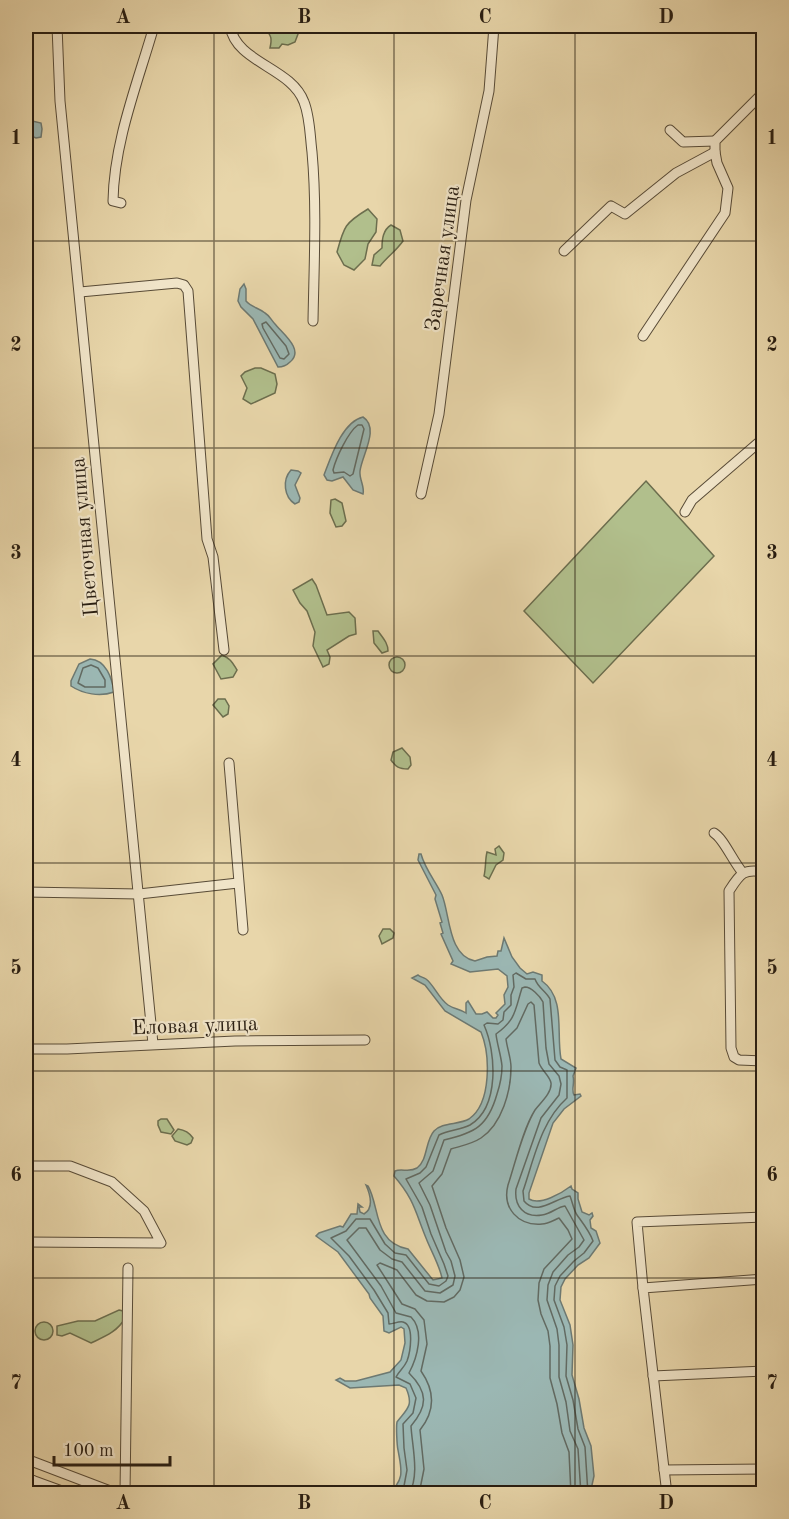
<svg xmlns="http://www.w3.org/2000/svg" width="789" height="1519" font-family="'Old Standard TT',serif">
<rect width="100%" height="100%" fill="#e8d6aa"/>
<filter id="stains"><feTurbulence type="fractalNoise" baseFrequency=".00333" numOctaves="4"/><feColorMatrix values="0 0 0 0 .2 0 0 0 0 .09 0 0 0 0 .02 0 0 0 .5 -.17"/></filter>
<radialGradient id="worn" r=".72"><stop offset=".6" stop-color="#630" stop-opacity="0"/><stop offset="1" stop-color="#630" stop-opacity=".3"/></radialGradient>
<g fill="#b1bf8c" stroke="#6c6e4e" stroke-width="1.5">
<path d="M264 26H294L298 34 295 42 288 45 282 44 279 48H270C272 39 272 35 264 29Z"/>
<path d="M368 209 377 219 376 232 368 244 365 259 354 270 344 265 337 252C344 226 345 223 368 209Z"/>
<path d="M391 225 400 230 403 241C396 251 388 256 380 266L372 265 374 255 382 248C382 239 383 230 391 225Z"/>
<polygon points="255,368 261,368 275,374 277,384 275,393 251,404 243,399 247,388 241,376 245,372"/>
<polygon points="646,481 714,556 593,683 524,611"/>
<polygon points="335,499 342,503 346,521 342,526 336,527 330,513 331,500"/>
<polygon points="312,579 316,585 327,615 349,612 355,618 356,634 349,636 327,650 330,657 329,664 323,667 313,646 315,632 307,611 300,603 293,590"/>
<path d="M373 631H378C383 638 388 643 388 651L382 653 374 643Z"/>
<path d="M222 655C231 659 232 662 237 670L233 677 221 679 213 664Z"/>
<circle cx="397" cy="665" r="8"/>
<polygon points="218,699 225,699 229,706 228,714 223,717 213,705"/>
<path d="M402 748 410 757 411 765 408 769C399 769 396 767 391 760L393 752Z"/>
<path d="M499 846 504 853 503 860 496 865 489 879 484 876C486 868 485 860 487 852L496 855 495 849Z"/>
<polygon points="383,929 390,929 394,933 393,938 382,944 379,936"/>
<polygon points="161,1119 167,1119 174,1130 171,1134 161,1132 158,1125 158,1121"/>
<path d="M178 1129C185 1130 189 1132 193 1138L191 1143 187 1145 175 1141 172 1136Z"/>
<path d="M119 1310 123 1311 126 1317C117 1332 106 1336 91 1343L70 1333 62 1336 57 1335V1326L78 1321H95Z"/>
<circle cx="44" cy="1331" r="9"/>
</g>
<g fill="#9bb7b3" stroke="#6d7972" stroke-width="1.5">
<polygon points="28,120 41,123 42,129 41,137 36,138 26,134 26,122"/>
<path d="M244 284 246 289V301C251 307 259 308 265 313 270 316 271 320 275 324 282 333 305 350 290 362 286 366 283 367 278 367L253 319 241 307 238 301 240 289Z"/>
<path d="M363 417C380 428 362 455 360 471 359 479 365 487 363 494L353 490 343 477 332 481 327 480 324 475C331 457 342 422 363 417Z"/>
<path d="M291 470 298 471 301 473 295 485 300 498 299 502 295 504C284 497 282 480 291 470Z"/>
<path d="M90 659C106 660 112 678 114 692 100 697 83 694 71 686V681L79 664Z"/>
<path d="M419 854H421C425 869 436 882 442 895 450 914 448 956 475 961L487 957 497 956 498 951H501L504 938 512 957 520 968 527 974 533 972 542 975V981C566 998 556 1033 561 1059L576 1068 573 1076C575 1083 571 1090 574 1095L580 1094 581 1096 564 1109 553 1123 529 1193V1199C540 1206 562 1193 571 1186L572 1189 578 1193V1199L582 1212 589 1215 592 1213 593 1216 590 1220 591 1228 596 1231 600 1243 589 1258 578 1265 565 1279 561 1287 560 1300 570 1325 573 1345 572 1375 579 1399 584 1428 591 1446 594 1476 592 1485 595 1493H388C406 1480 401 1468 398 1450 397 1446 396 1427 397 1422 407 1409 414 1406 406 1388L399 1385 350 1388 336 1380 340 1378 345 1381H356L390 1372 401 1360 405 1343 404 1329 401 1327 389 1333 384 1331 383 1316 370 1298 369 1294 338 1252 316 1236 319 1233 340 1226 343 1227 351 1214H357L358 1204 362 1207H359L360 1212 364 1214C374 1208 370 1194 366 1185L368 1186C380 1206 373 1243 408 1249L433 1280 442 1278C439 1264 431 1251 426 1238 415 1211 414 1199 394 1176L395 1171C402 1168 409 1173 417 1168 428 1160 425 1141 434 1131 442 1122 459 1125 469 1119 492 1103 490 1054 481 1032L445 1011 425 985 412 978 418 975C420 977 423 977 426 979 434 985 439 999 448 1005 454 1009 460 1009 466 1013V1003L468 1001 476 1014H482L487 1012 493 1018H496L498 1015 496 1013 505 1004 504 995 508 987 507 976 498 969 470 972 451 964 453 961 441 934 443 933 440 923 442 922 435 899 436 895 418 860Z"/>
</g>
<g fill="none" stroke-linecap="round" stroke-linejoin="round">
<g stroke="#626a62" stroke-width="1.5">
<polygon points="266,322 286,346 289,354 284,359 280,358 263,328 262,324"/>
<path d="M358 425H362L364 429 353 474 350 476 344 472 334 473 333 470C336 458 348 432 358 425Z"/>
<polygon points="91,665 98,668 105,680 105,687 85,687 78,683 83,668"/>
<path d="M398 1494 404 1486 407 1470 404 1448 403 1424 413 1413 416 1398 410 1384 396 1377C399 1371 404 1368 407 1361 410 1353 415 1325 403 1322 398 1321 394 1324 389 1324L388 1313 374 1290 349 1256 331 1238 346 1231 356 1219H370L385 1244 395 1253 406 1255 429 1284 439 1286 446 1281 448 1276 444 1264 431 1234 422 1207 406 1179 420 1173 426 1167 439 1135C448 1130 460 1130 470 1125 500 1107 496 1052 484 1025L487 1023 498 1024 503 1020 504 1012 511 1005V995L514 987 513 975 516 973 526 979H535C538 988 546 991 550 999L555 1060 560 1067 567 1070V1098C541 1121 534 1159 523 1191L524 1201C537 1217 555 1198 570 1196 572 1201 574 1211 577 1215 582 1222 590 1232 593 1241L584 1253 574 1261 560 1276 555 1286 554 1300 564 1327 567 1345 566 1376 573 1400 578 1429 585 1447 588 1494"/>
<path d="M409 1494C420 1475 412 1446 411 1426 428 1406 428 1392 409 1373 417 1358 425 1331 411 1317L396 1313 381 1286 347 1240 359 1228H366L380 1250 392 1259 402 1262 425 1291 440 1293 453 1285 455 1276 451 1261 446 1252 430 1205 419 1183 433 1171 444 1140C475 1133 488 1126 497 1094 500 1085 502 1076 502 1066 501 1055 497 1044 496 1034 516 1020 515 1010 522 988L525 987C531 987 540 996 543 1002L546 1048 549 1064 559 1076 561 1084 559 1095 541 1118 516 1189C514 1206 524 1218 542 1215 551 1214 557 1207 565 1206L584 1240 579 1247 568 1255 553 1272 548 1285 547 1300 557 1329 559 1345V1377L566 1402 570 1431 578 1449 581 1494"/>
<path d="M419 1494 424 1469 420 1430C436 1410 435 1391 421 1371L427 1344 424 1320 415 1309 402 1304 377 1265 380 1263 397 1270 416 1295 427 1301 444 1302 454 1297 460 1290 464 1277 460 1260 446 1228 432 1186 442 1174 451 1149C461 1146 472 1144 481 1138 502 1124 511 1091 511 1067 511 1058 507 1048 506 1039L517 1028 528 1004 531 1002 534 1005 539 1063C542 1071 550 1076 551 1083 552 1093 540 1103 535 1110 523 1129 515 1164 508 1185 502 1208 518 1226 542 1224 548 1224 554 1220 559 1218L568 1230 572 1239 544 1269 539 1283 538 1300 541 1314 548 1331 550 1346V1378L557 1404 562 1433 569 1452 571 1494"/>
</g>
<g stroke="#584b37" stroke-width="11">
<g id="street">
<polyline points="57,26 60,101 153,1044"/>
<path d="M230 26C236 63 291 67 304 102 310 117 310 136 312 152 317 208 314 264 313 321"/>
<polyline points="670,130 683,142 715,141"/>
<path d="M121 203 113 201C114 141 138 82 154 26"/>
<polyline points="564,251 611,206 625,214 676,173 715,152"/>
<polyline points="80,292 177,283 184,285 188,291 207,539 213,557 224,650"/>
<polyline points="643,336 725,213 728,188 717,163 715,152 715,141 764,92"/>
<polyline points="421,494 439,414 466,200 489,91 494,26"/>
<polyline points="685,512 692,500 764,438"/>
<polyline points="229,763 243,930"/>
<path d="M714 833C724 839 733 862 743 873"/>
<path d="M764 872C743 868 740 874 729 891L731 1048 734 1057 739 1060 764 1061"/>
<polyline points="26,892 139,894 238,883"/>
<polyline points="26,1049 67,1049 235,1041 365,1040"/>
<polyline points="26,1166 70,1166 112,1182 144,1211 161,1243 26,1242"/>
<polyline points="643,1288 637,1222 764,1217"/>
<polyline points="653,1376 764,1371"/>
<polyline points="26,1459 118,1494"/>
<polyline points="664,1470 764,1469"/>
<polyline points="26,1478 70,1494"/>
<polyline points="32,1494 32,1480"/>
<polyline points="125,1494 128,1268"/>
<polyline points="669,1494 666,1486 643,1288 764,1279"/>
</g>
</g>
<use href="#street" stroke="#f0e4c8" stroke-width="9"/>
</g>
<path fill="none" stroke="#281d11" stroke-width="1.5" stroke-opacity="0.55" d="M214 26V1494M394 26V1494M575 26V1494M26 241H764M26 448H764M26 656H764M26 863H764M26 1071H764M26 1278H764"/>
<g text-anchor="middle" stroke-width="4.5" stroke-linejoin="round" paint-order="stroke">
<g font-size="21" fill="#281d11" stroke="#f0e4c8">
<text transform="translate(442 258) rotate(-82)" y="7">Заречная улица</text>
<text transform="translate(84 537) rotate(-95)" y="7">Цветочная улица</text>
<text transform="translate(195 1025) rotate(-2)" y="7">Еловая улица</text>
</g>
</g>
<rect width="789" height="1519" fill="none" stroke="#e8d6aa" stroke-width="66"/>
<path d="M54 1456v9h116v-9" fill="none" stroke="#281d11" stroke-width="3"/>
<text x="63" y="1456" font-size="18" fill="#281d11" stroke="#f0e4c8" stroke-width="4.5" paint-order="stroke">100 m</text>
<rect x="33" y="33" width="723" height="1453" fill="none" stroke="#281d11" stroke-width="2"/>
<g font-size="20" text-anchor="middle" font-weight="bold" fill="#281d11">
<text x="123" y="23">A</text>
<text x="304" y="23">B</text>
<text x="485" y="23">C</text>
<text x="666" y="23">D</text>
<text x="16" y="144">1</text>
<text x="772" y="144">1</text>
<text x="16" y="351">2</text>
<text x="772" y="351">2</text>
<text x="16" y="559">3</text>
<text x="772" y="559">3</text>
<text x="16" y="766">4</text>
<text x="772" y="766">4</text>
<text x="16" y="974">5</text>
<text x="772" y="974">5</text>
<text x="16" y="1181">6</text>
<text x="772" y="1181">6</text>
<text x="16" y="1389">7</text>
<text x="772" y="1389">7</text>
<text x="123" y="1509">A</text>
<text x="304" y="1509">B</text>
<text x="485" y="1509">C</text>
<text x="666" y="1509">D</text>
</g>
<rect width="100%" height="100%" filter="url(#stains)"/>
<rect width="100%" height="100%" fill="url(#worn)"/>
</svg>
